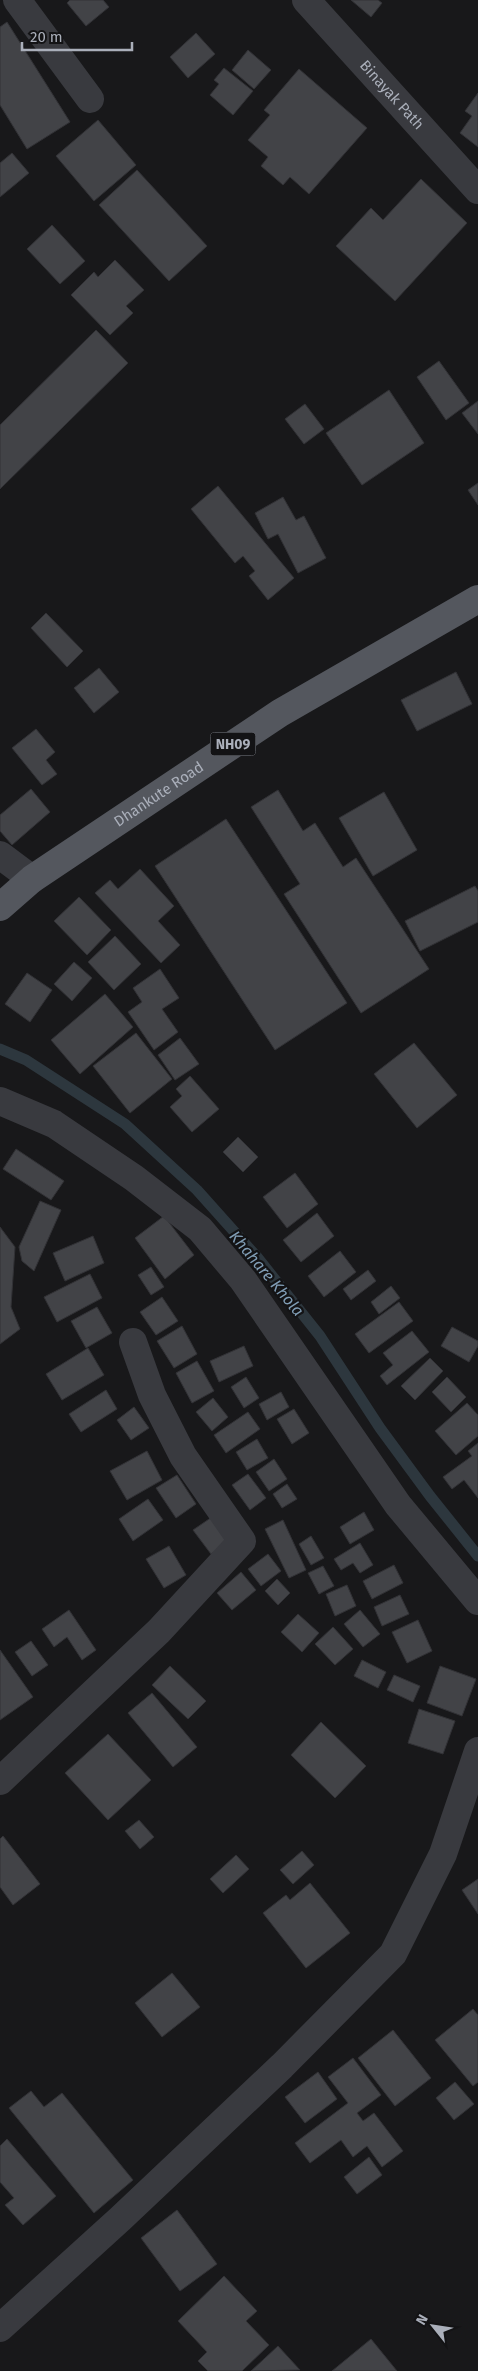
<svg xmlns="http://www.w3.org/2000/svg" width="478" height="2371" font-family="'Fira Sans',sans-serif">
<rect width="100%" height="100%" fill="#18181a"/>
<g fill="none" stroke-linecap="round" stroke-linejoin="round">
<polyline stroke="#2d373e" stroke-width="11" points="0,1049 26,1060 125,1124 197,1190 257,1257 320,1336 380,1428 430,1496 478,1556"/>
</g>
<g fill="#424347" stroke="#323236">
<polygon points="70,0 103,0 109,7 86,26 67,3"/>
<polygon points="351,0 378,0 382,3 371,17"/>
<polygon points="7,22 70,122 27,149 0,105 0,27"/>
<polygon points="196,33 215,54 188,78 170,57"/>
<polygon points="248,50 271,70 254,89 232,70"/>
<polygon points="224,68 253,91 233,115 210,95 219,84 214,80"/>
<polygon points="299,69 367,128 309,194 290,177 283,185 261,166 268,157 248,140 270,115 264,110"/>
<polygon points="478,93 478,147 460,133 472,116 465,111"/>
<polygon points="98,120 136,165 94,201 56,156"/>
<polygon points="12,153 29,173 0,197 0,163"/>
<polygon points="137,170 207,246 169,281 99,205"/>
<polygon points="421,179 467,223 395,301 336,246 371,208 383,220"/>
<polygon points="52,225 85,261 60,284 27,249"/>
<polygon points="115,260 144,290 126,306 133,313 110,335 71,295 94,272 98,277"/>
<polygon points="96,330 128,363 0,489 0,425"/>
<polygon points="439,361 469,403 446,420 417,377"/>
<polygon points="389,390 424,443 362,485 326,433"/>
<polygon points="478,401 478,434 462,413"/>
<polygon points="305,404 324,429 304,444 285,419"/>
<polygon points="478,483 478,505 468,490"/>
<polygon points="218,486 294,578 268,600 249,576 255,571 243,556 235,563 191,509"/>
<polygon points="283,497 296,520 304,516 326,558 298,573 278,534 268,539 255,513"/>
<polygon points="46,613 83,651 67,667 31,628"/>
<polygon points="99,668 119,692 94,713 74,688"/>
<polygon points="456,672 472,704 417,731 401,700"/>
<polygon points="36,729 55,752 46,760 57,774 42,785 12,748"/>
<polygon points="31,789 50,812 12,845 0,831 0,815"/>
<polygon points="278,790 303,831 315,823 343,867 356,858 429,969 361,1013 284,894 300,884 251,807"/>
<polygon points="384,792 417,850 373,876 339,818"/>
<polygon points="226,819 347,1003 275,1050 155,866"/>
<polygon points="140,869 174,906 158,921 180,945 161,963 95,893 110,880 118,889"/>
<polygon points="475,886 478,891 478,922 420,951 405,921"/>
<polygon points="79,897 111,930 87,955 54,921"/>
<polygon points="115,936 141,964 114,990 88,962"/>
<polygon points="74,962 92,978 72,1001 54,984"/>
<polygon points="160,969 179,998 162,1009 178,1032 154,1050 128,1012 142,1002 133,988"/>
<polygon points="27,973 52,990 30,1022 5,1004"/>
<polygon points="105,994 133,1027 80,1074 51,1040"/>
<polygon points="136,1033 172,1079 130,1113 93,1066"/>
<polygon points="180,1038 199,1064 175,1080 158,1055"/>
<polygon points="414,1043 457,1095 417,1128 374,1074"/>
<polygon points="190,1076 219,1109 192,1132 170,1107 182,1096 176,1089"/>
<polygon points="238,1137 258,1157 243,1172 223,1152"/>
<polygon points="16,1149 64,1181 51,1200 3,1169"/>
<polygon points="295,1173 318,1204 287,1228 263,1197"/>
<polygon points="40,1201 61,1210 34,1271 22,1261 19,1247"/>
<polygon points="317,1213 334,1236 301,1262 283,1240"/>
<polygon points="164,1216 194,1255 165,1279 135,1238"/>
<polygon points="0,1227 15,1247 11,1307 20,1329 0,1344"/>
<polygon points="93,1236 104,1263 65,1281 53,1253"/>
<polygon points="340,1251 356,1272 324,1297 308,1276"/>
<polygon points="151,1267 164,1287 151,1295 138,1275"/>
<polygon points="368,1270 376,1281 351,1300 343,1289"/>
<polygon points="90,1274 102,1298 57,1322 44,1297"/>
<polygon points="391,1286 400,1298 379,1314 371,1302"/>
<polygon points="162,1297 178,1321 156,1335 140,1312"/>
<polygon points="399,1302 413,1321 369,1353 355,1334"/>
<polygon points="97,1307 112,1333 86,1348 71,1321"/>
<polygon points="182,1326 197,1354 174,1368 157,1341"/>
<polygon points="452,1327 478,1341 478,1346 469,1362 441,1346"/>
<polygon points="412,1331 429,1352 387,1385 380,1376 393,1365 383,1353"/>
<polygon points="244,1346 253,1366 219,1382 210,1361"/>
<polygon points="88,1348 104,1375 62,1400 46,1374"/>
<polygon points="430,1358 443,1371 415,1400 401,1386"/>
<polygon points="197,1361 214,1391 192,1403 176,1373"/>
<polygon points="246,1377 259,1398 244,1408 231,1387"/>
<polygon points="447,1377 466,1397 451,1412 432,1392"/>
<polygon points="106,1390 117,1409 81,1432 69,1414"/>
<polygon points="281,1392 289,1407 267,1420 259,1404"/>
<polygon points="213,1398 228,1417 212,1431 196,1412"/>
<polygon points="467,1403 478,1415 478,1436 456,1455 435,1431"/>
<polygon points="134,1407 149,1428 131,1440 117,1420"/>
<polygon points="294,1409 309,1433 292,1444 277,1419"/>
<polygon points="248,1412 260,1429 226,1453 214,1435"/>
<polygon points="257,1439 268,1458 247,1470 236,1452"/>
<polygon points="478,1443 478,1498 464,1480 452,1489 443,1477 472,1456 468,1451"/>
<polygon points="147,1451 162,1480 127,1500 110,1471"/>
<polygon points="274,1459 287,1479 269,1491 256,1472"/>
<polygon points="248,1474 266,1498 250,1510 232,1485"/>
<polygon points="177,1475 196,1504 176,1518 156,1488"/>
<polygon points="287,1484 297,1499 282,1508 273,1494"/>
<polygon points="148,1499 163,1520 133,1541 119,1519"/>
<polygon points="364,1512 374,1530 350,1544 340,1527"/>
<polygon points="215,1515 233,1539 211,1554 193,1530"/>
<polygon points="283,1520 306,1570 289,1578 265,1529"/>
<polygon points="311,1536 324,1558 311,1565 299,1544"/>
<polygon points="360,1543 373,1565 360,1573 353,1563 341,1570 334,1559"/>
<polygon points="169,1546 186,1575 164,1588 146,1559"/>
<polygon points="268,1554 281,1571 261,1586 248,1569"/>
<polygon points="394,1565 403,1583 372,1599 363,1581"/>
<polygon points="323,1566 334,1586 319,1594 308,1573"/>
<polygon points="241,1572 256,1590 232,1610 217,1593"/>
<polygon points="277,1579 290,1593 278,1605 265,1591"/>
<polygon points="347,1585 356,1606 335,1616 326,1594"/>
<polygon points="400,1595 409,1614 382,1626 374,1607"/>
<polygon points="69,1610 96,1650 82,1660 67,1637 54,1647 42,1629"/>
<polygon points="360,1610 380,1634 363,1647 344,1624"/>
<polygon points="298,1614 319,1633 302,1652 281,1632"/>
<polygon points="418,1620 432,1651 407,1663 392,1632"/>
<polygon points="333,1627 353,1649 335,1665 315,1644"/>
<polygon points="31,1641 48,1665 32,1676 15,1652"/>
<polygon points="0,1650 33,1697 0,1720"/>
<polygon points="362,1660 386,1672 378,1688 354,1676"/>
<polygon points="170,1666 206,1701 188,1719 152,1685"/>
<polygon points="440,1666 476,1679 462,1716 427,1703"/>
<polygon points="394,1675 420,1686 413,1702 387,1690"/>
<polygon points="152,1693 197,1747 173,1767 128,1713"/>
<polygon points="419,1709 455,1721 443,1754 408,1743"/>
<polygon points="321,1722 366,1766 335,1798 291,1755"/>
<polygon points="108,1734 151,1780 108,1820 65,1773"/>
<polygon points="139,1820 154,1837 140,1849 125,1831"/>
<polygon points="3,1836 40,1884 13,1905 0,1887 0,1839"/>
<polygon points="302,1851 314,1865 293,1884 280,1870"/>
<polygon points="236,1855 249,1869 223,1893 210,1879"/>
<polygon points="478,1879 478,1914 462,1890"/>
<polygon points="310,1883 350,1933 306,1968 263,1913 286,1895 290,1900"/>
<polygon points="172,1973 200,2007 162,2037 135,2003"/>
<polygon points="473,2009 478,2015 478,2082 473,2086 435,2040"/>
<polygon points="393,2030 431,2078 395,2106 358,2058"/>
<polygon points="353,2058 381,2095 357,2113 363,2121 374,2113 403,2151 382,2167 367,2146 353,2157 341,2140 310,2163 295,2143 348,2103 328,2077"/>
<polygon points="318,2072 337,2099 305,2123 285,2097"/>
<polygon points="455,2082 474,2104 454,2120 436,2098"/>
<polygon points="31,2091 44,2107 62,2093 133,2180 94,2213 9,2108"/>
<polygon points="7,2139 56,2196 23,2225 5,2205 14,2198 0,2182 0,2146"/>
<polygon points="369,2157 382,2175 357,2194 344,2177"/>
<polygon points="177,2210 217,2264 180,2291 141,2238"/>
<polygon points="224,2276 257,2311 246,2321 269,2345 242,2371 208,2371 198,2361 207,2352 178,2321"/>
<polygon points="371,2339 397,2371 332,2371"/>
<polygon points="278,2346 300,2370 251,2371"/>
</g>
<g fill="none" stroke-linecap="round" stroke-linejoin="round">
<g stroke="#393a3f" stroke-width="28">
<polyline points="17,0 90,99"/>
<path id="s1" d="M306 0 478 190"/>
<polyline points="0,855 32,879"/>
<polyline points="0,1101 54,1124 134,1178 200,1229 243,1280 398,1505 478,1601"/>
<polyline points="0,1781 159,1631 242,1541 183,1456 152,1395 133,1342"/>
<polyline points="0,2328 120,2219 282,2066 393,1954 443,1854 478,1751"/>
</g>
<path stroke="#54575e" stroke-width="28" id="s2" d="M0 907 32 879 280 713 478 599"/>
</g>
<g text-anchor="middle" stroke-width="4.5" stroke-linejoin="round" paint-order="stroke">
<rect fill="#131315" stroke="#7d8088" stroke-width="1" x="210.5" y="732.5" width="45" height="23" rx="4"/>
<g font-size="14" font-weight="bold" fill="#aaafba">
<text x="233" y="749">NH09</text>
</g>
<g font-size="15" fill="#aaafba" stroke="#131315">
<text dy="5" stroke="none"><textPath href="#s1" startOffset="128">Binayak Path</textPath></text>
<text dy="5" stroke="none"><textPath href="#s2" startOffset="195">Dhankute Road</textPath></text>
</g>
<g font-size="16" font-style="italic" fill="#809db5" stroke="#131315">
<text transform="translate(267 1273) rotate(50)" y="6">Khahare Khola</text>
</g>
</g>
<g transform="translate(433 2326) rotate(300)" stroke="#131315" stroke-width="4" paint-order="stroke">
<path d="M0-4L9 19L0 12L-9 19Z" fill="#aaafba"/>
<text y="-8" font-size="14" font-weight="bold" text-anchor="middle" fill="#aaafba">N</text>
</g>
<path d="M22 42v8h110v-8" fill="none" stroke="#aaafba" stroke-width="2.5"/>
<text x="30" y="42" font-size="15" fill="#aaafba" stroke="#131315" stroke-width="4" paint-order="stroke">20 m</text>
</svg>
